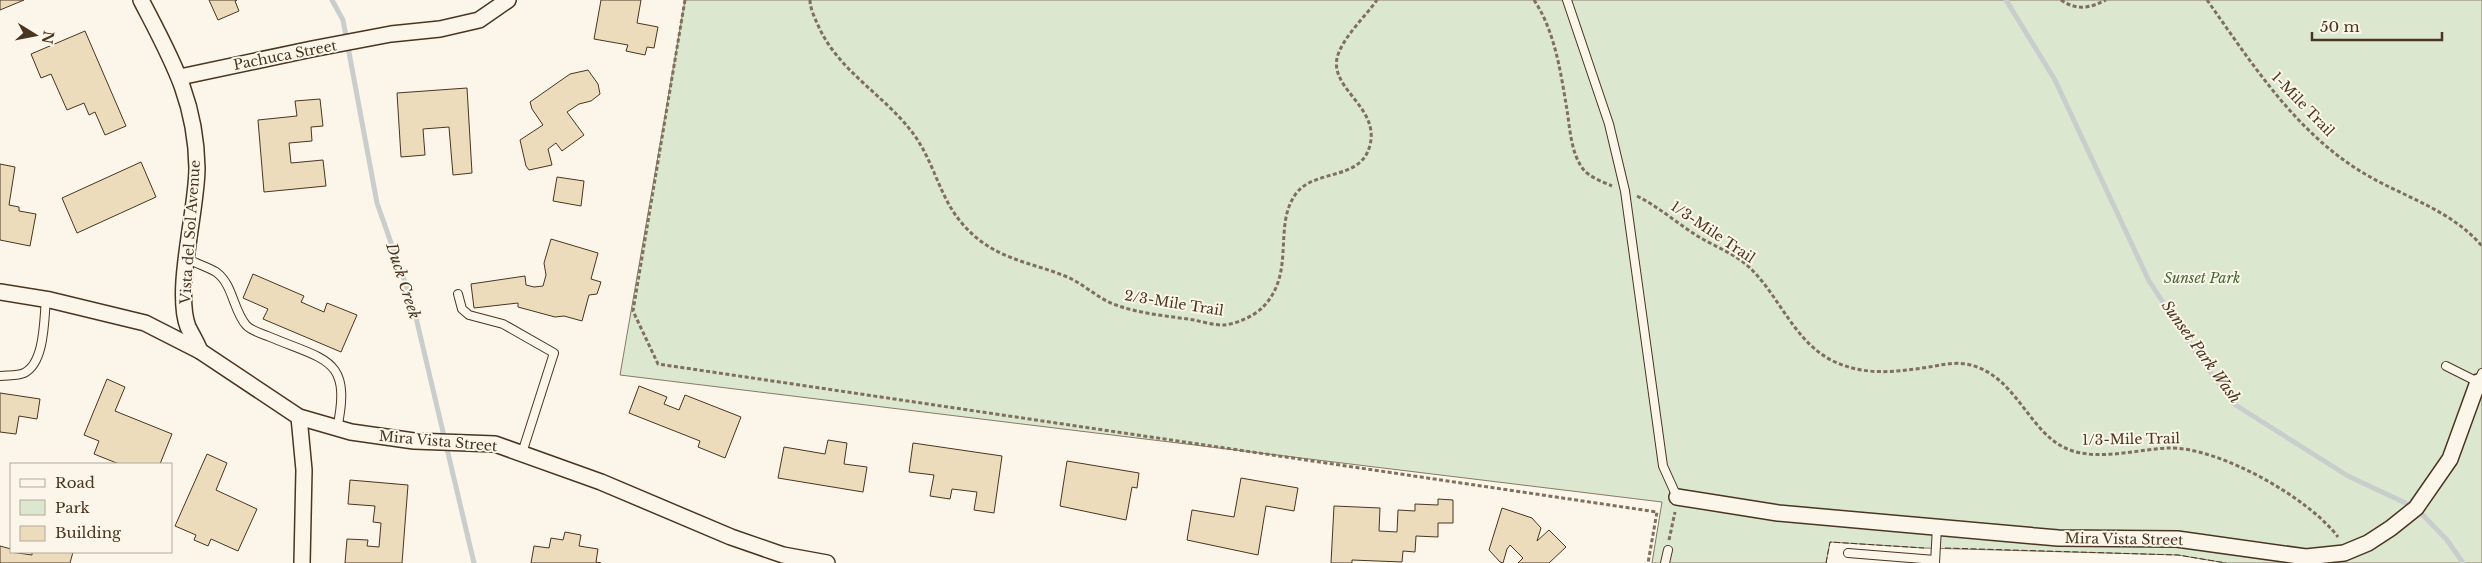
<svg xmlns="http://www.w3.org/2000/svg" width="2482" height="563" font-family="'Libre Baskerville',serif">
<rect width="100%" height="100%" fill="#fbf6e9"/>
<polygon fill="#dce7d0" stroke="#887966" points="685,0 2482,0 2482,563 2226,563 2178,555 1924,548 1830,542 1826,563 1652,563 1662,502 620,375"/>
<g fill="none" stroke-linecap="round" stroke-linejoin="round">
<g stroke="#c9cecd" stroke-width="5">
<polyline points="332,0 343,20 377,203 413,305 474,563"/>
<polyline points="2006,0 2055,80 2149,281 2195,351 2234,404 2348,476 2416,508 2447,540 2463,563"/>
</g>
</g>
<g fill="#ecdcbc" stroke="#4a3520">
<polygon points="0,0 24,0 0,10"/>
<polygon points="209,0 237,0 235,1 239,11 218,20"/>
<polygon points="601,0 641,0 637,23 658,27 654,48 647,47 645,55 626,51 628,45 594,39"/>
<polygon points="85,31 126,126 105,135 95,112 89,115 84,103 67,110 51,74 41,78 31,54"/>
<polygon points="588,70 598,84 600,94 591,101 579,104 567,112 584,135 562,151 556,143 548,149 552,165 529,170 526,166 520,140 543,125 532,109 530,102 570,74"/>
<polygon points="467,88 472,173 453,175 449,127 423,129 425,155 401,157 397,93"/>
<polygon points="320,99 323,126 311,127 312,141 289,143 291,163 323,160 326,186 264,192 258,120 297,116 295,101"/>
<polygon points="141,162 156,197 77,233 62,198"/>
<polygon points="0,164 15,167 9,205 19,207 19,211 36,214 30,246 0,240"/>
<polygon points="557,177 584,181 581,206 553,201"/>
<polygon points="551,239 598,253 591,279 601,282 597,294 589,295 582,321 564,316 555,317 518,307 518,303 474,308 471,284 525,276 526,285 534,287 543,286 546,275 544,263"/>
<polygon points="253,274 304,296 301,302 324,312 327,303 357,315 341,352 263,319 268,309 243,298"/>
<polygon points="107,379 125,387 115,411 172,434 160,464 119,464 94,454 99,441 84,435"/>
<polygon points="639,386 667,397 664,404 679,410 685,395 741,417 725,458 698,447 700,441 629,413"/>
<polygon points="0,393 40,399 37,419 19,416 16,434 0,432"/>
<polygon points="828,440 847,443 844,464 867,467 863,492 778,478 784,447 825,454"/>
<polygon points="913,443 1002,456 994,513 974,510 977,492 952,489 950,499 930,496 934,475 909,472"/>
<polygon points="207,454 227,463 216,490 257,509 238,551 211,539 208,546 194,540 196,535 175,526"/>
<polygon points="1067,461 1139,473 1137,488 1132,487 1126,520 1060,506"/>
<polygon points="1241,478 1298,488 1294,511 1266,506 1258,555 1187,540 1192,510 1234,517"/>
<polygon points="350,480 408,485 402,563 345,563 347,539 368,540 367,546 379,547 381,523 373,522 375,506 348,504"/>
<polygon points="1438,499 1453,500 1453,523 1438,523 1438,537 1416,536 1415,552 1403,551 1402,562 1352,560 1352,563 1331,563 1334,506 1380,508 1379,531 1397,532 1398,510 1415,511 1415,504 1438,505"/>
<polygon points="1502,508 1532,518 1541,528 1537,541 1549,530 1566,547 1549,563 1518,563 1523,558 1510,545 1507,549 1503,563 1500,562 1489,550"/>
<polygon points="565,532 581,535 579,546 598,549 596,562 601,563 531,563 534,546 549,548 551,538 563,540"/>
<polygon points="0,546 11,549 11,552 32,555 32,552 73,552 70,563 0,563"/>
</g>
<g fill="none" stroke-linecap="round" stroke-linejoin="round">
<g stroke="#4a3520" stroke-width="10">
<g id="service">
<polyline points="1567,0 1609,124 1625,191 1663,466 1677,497"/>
<path d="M188 259C197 264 208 267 216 272 233 284 233 310 246 325 251 331 263 334 270 337 327 361 352 358 337 429"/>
<polyline points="458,294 462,309 469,315 503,324 554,353 522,453"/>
<polyline points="2446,366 2478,382 2482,373"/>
<path d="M0 376C7 375 18 376 24 373 45 363 44 319 46 299"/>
<polyline points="1848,553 1935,560"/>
<polyline points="1665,563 1668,550"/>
<polyline points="1935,563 1937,527"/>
</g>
</g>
<g stroke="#4a3520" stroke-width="18">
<g id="minor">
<path d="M141 0C171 58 196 100 197 168 197 210 174 291 188 327 192 335 197 343 200 351"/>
<polyline points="180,77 312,49 391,34 440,29 479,20 508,0"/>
<polyline points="0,292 50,300 145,323 200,351 299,417 351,432 414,441 495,444 601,482 731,537 783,555 827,563"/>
<polyline points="299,417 304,470 302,563"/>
<polyline points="1677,497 1778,513 2058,538 2177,539 2306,557 2344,553 2368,543 2391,528 2416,508 2450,459 2478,382"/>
</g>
</g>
<g stroke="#7f6f5c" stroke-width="3" stroke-dasharray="4 2.5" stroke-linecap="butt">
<polyline points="685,0 633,311 658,364 1657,512 1648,563"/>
<path d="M810 0C810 8 814 16 817 23 838 73 888 96 917 139 940 175 941 209 978 239 1004 260 1035 264 1065 276 1083 283 1098 299 1116 305 1140 314 1169 316 1194 320 1203 322 1214 325 1223 325 1237 324 1254 316 1263 307 1296 273 1273 227 1295 195 1313 168 1361 182 1370 145 1380 105 1324 87 1339 52 1347 33 1365 17 1377 0"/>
<path d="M1534 0C1555 31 1561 74 1567 110 1570 129 1571 153 1583 169 1589 177 1603 182 1612 186"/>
<path d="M2061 0C2077 11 2090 8 2106 0"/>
<path d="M2207 0C2251 62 2294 130 2360 171 2402 197 2449 208 2482 246"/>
<path d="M1637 196C1659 207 1678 224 1699 237 1716 247 1735 254 1749 267 1780 296 1794 343 1835 362 1866 376 1896 372 1929 367 1941 365 1953 362 1966 364 2017 373 2028 435 2070 450 2100 461 2138 449 2169 448 2219 447 2309 498 2338 537"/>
<polyline points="1669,540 1675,512"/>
</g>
<use href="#service" stroke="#fbf6e9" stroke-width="8"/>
<use href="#minor" stroke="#fbf6e9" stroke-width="15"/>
<g stroke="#4a3520" stroke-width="1" stroke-dasharray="6 2.5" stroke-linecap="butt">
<polyline points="1945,548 2178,555 2226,563"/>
<polyline points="1826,563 1830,542 1924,548"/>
</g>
</g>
<g text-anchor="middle" stroke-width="4" stroke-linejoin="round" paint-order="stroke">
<g font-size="14" fill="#4a3520" stroke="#fbf6e9">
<text transform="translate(285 55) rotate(-11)" y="5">Pachuca Street</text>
<text transform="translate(2303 104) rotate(46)" y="5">1-Mile Trail</text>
<text transform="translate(190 232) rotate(-86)" y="5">Vista del Sol Avenue</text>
<text transform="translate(1713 232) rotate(34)" y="5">1/3-Mile Trail</text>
<text transform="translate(1174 303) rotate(9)" y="5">2/3-Mile Trail</text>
<text transform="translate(2131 439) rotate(-1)" y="5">1/3-Mile Trail</text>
<text transform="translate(438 441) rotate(5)" y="5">Mira Vista Street</text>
<text transform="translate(2124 539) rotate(1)" y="5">Mira Vista Street</text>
</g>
<g font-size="14" font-style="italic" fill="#436837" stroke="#fbf6e9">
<text x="2202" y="283">Sunset Park</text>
</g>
<g font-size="15" font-style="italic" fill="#4a3520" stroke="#fbf6e9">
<text transform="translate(403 281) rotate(72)" y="5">Duck Creek</text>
<text transform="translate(2201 352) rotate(54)" y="5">Sunset Park Wash</text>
</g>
</g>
<rect x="10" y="463" width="162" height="90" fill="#fbf6e9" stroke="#b4a999"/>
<rect x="20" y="479" width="25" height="8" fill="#fbf6e9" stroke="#b4a999"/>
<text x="55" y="488" font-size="15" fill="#4a3520">Road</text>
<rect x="20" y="500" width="25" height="15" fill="#dce7d0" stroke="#b4a999"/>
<text x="55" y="513" font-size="15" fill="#4a3520">Park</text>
<rect x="20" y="526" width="25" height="15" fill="#ecdcbc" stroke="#b4a999"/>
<text x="55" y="538" font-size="15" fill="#4a3520">Building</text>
<g transform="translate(35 35) rotate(100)" stroke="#fbf6e9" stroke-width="4" paint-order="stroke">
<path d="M0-4L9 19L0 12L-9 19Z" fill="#4a3520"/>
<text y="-8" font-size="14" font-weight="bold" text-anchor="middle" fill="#4a3520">N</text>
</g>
<path d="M2312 32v8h130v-8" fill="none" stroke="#4a3520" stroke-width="2.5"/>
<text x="2320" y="32" font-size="15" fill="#4a3520" stroke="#fbf6e9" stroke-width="4" paint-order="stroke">50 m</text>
</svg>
